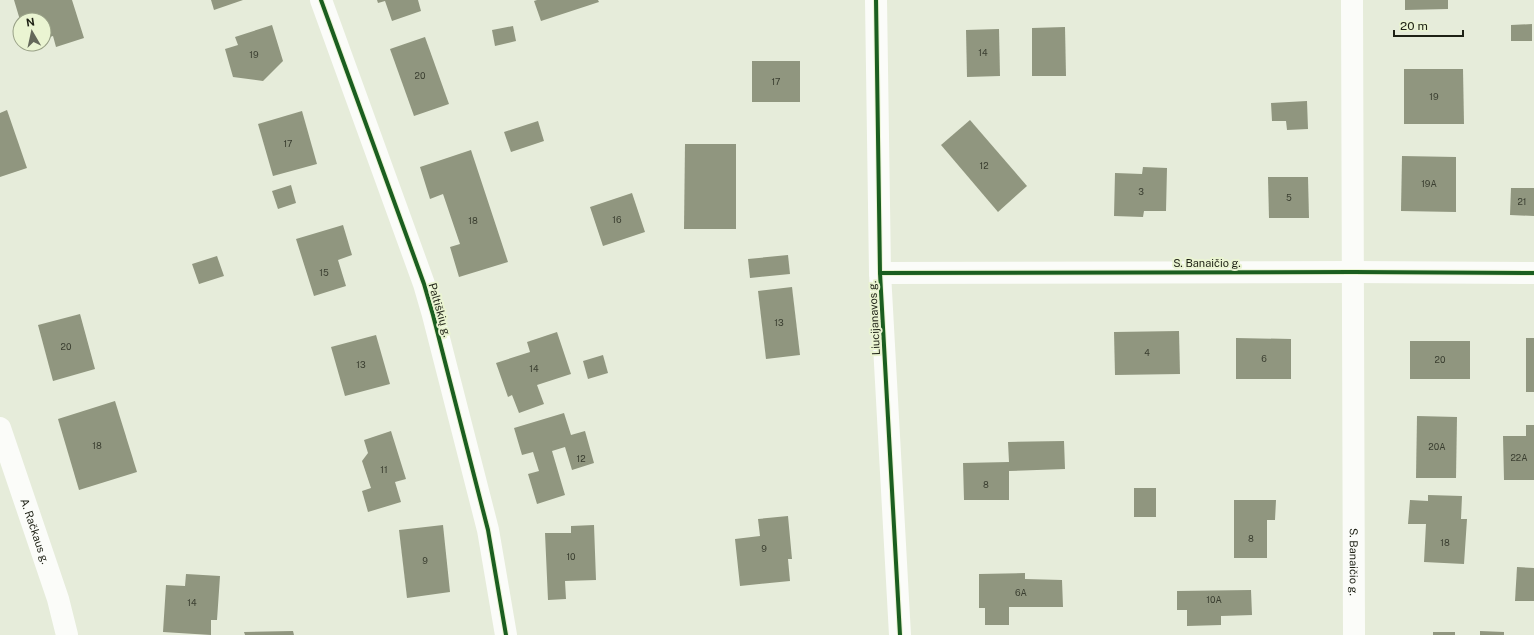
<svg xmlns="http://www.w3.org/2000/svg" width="1534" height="635" font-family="'Public Sans',sans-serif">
<rect width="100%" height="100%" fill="#e6ecda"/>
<g fill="#90967f">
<polygon points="14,0 72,0 84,38 56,47 53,36 44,39 44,20 20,20"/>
<polygon points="211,0 243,0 214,10"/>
<polygon points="377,0 418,0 421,11 392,21 385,1 378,3"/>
<polygon points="537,0 598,0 599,2 541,21 534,1"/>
<polygon points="1405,0 1448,0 1448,9 1405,10"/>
<polygon points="1532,24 1532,41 1511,41 1511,25"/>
<polygon points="272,25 283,61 263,81 233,77 225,49 238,45 235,37"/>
<polygon points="513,26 516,41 495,46 492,30"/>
<polygon points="1065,27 1066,76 1032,76 1032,28"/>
<polygon points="999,29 1000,76 967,77 966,30"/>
<polygon points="425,37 449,104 414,116 390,49"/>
<rect x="752" y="61" width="48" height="41"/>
<polygon points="1404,69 1463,69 1464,124 1404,124"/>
<polygon points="1307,101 1308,129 1287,130 1286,121 1272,121 1271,103"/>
<polygon points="7,110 27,168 0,177 0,113"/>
<polygon points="302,111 317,164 273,176 258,124"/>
<polygon points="970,120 1027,186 998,212 941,145"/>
<polygon points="538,121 544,141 511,152 504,132"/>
<polygon points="685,144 736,144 736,229 684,229"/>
<polygon points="471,150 508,262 459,277 450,247 460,244 443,194 430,199 420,167"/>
<polygon points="1402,156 1456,157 1456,212 1401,211"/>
<polygon points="1143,167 1167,168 1166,211 1144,211 1143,217 1114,216 1115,173 1142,174"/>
<polygon points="1268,177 1308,177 1309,218 1269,218"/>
<polygon points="291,185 296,203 278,209 272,191"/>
<polygon points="1511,188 1534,188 1534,216 1510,215"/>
<polygon points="632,193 645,232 603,246 590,207"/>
<polygon points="343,225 352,255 338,260 346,286 314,296 296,239"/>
<polygon points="788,255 790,274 750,278 748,259"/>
<polygon points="217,256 224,276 199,284 192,264"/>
<polygon points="792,287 800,355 766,359 758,291"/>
<polygon points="80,314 95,369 53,381 38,325"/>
<polygon points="1179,331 1180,374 1115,375 1114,332"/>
<polygon points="557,332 571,374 537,385 544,404 519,413 512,395 508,397 496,363 530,352 527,342"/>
<polygon points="376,335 390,384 345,396 331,347"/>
<polygon points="1236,338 1291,339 1291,379 1236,379"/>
<rect x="1526" y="338" width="8" height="54"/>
<rect x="1410" y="341" width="60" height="38"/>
<polygon points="603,355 608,373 588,379 583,361"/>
<polygon points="115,401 137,472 79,490 58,419"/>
<polygon points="564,413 571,435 585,431 594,463 572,470 565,447 552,451 565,495 537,504 528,474 539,471 533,452 522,455 514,428"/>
<polygon points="1417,416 1457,417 1456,478 1416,478"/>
<polygon points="1526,425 1534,425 1534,480 1504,480 1503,436 1526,436"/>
<polygon points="391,431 406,479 395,482 401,502 368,512 362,491 371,488 362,461 368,453 364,440"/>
<polygon points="1064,441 1065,469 1009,471 1009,500 964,500 963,463 1009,462 1008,442"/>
<rect x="1134" y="488" width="22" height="29"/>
<polygon points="1428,495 1462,496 1461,519 1467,519 1464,564 1424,562 1426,524 1408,524 1410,500 1428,501"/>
<polygon points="1234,500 1276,500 1275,520 1267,520 1267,558 1234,558"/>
<polygon points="788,516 792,559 788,559 790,581 740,586 735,539 760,536 758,519"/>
<polygon points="443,525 450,592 407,598 399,530"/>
<polygon points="594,525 596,580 565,581 566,599 548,600 545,533 571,533 571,526"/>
<polygon points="1517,567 1534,568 1534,601 1515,601"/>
<polygon points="1025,573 1025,579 1062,580 1063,607 1009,607 1009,625 985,625 985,608 979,608 979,574"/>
<polygon points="186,574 220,576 217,620 211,620 211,635 163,632 166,585 185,586"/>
<polygon points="1251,590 1252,615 1221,616 1221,625 1187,626 1187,610 1177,610 1177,591"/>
<polygon points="293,631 294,635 245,635 244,632"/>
<polygon points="1480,631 1504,632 1504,635 1480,635"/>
<rect x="1433" y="632" width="22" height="3"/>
</g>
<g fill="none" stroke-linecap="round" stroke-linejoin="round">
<g stroke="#fbfcf9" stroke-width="22">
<polyline points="321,0 424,284 433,315 488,530 506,635"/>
<polyline points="876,0 880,273 900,635"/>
<path id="s1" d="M1352 0 1354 635"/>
<polyline points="880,273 1353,272 1534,273"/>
<path id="s2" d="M0 428 58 599 67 635"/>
</g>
<g stroke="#eaf4d2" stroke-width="6">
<g id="cycleway">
<polyline points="321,0 424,284 433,315 488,530 506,635"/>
<polyline points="876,0 880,273 900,635"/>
<polyline points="880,273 1353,272 1534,273"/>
</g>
</g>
<use href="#cycleway" stroke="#1b5e20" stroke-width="4"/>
</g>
<g text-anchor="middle" stroke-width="4" stroke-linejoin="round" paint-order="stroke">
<g font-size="9" fill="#3a3e30">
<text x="983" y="56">14</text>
<text x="254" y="58">19</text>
<text x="420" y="79">20</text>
<text x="776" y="85">17</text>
<text x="1434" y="100">19</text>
<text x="288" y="147">17</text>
<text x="984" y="169">12</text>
<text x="1429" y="187">19A</text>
<text x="1141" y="195">3</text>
<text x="1289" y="201">5</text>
<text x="1522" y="205">21</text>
<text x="617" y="223">16</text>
<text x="473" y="224">18</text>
<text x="324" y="276">15</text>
<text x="779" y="326">13</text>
<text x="66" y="350">20</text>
<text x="1147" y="356">4</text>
<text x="1264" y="362">6</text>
<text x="1440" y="363">20</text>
<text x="361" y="368">13</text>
<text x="534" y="372">14</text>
<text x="97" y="449">18</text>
<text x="1437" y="450">20A</text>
<text x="1519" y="461">22A</text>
<text x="581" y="462">12</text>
<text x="384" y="473">11</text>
<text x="986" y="488">8</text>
<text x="1251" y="542">8</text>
<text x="1445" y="546">18</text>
<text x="764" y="552">9</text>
<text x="571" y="560">10</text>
<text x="425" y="564">9</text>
<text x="1021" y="596">6A</text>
<text x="1214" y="603">10A</text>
<text x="192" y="606">14</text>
</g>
<g font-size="11" fill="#1e2115" stroke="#eaf4d2">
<text x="1207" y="267">S. Banaičio g.</text>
<text transform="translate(440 310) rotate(74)" y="4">Paltiškių g.</text>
<text transform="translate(874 318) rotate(-93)" y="4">Liucijanavos g.</text>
<text dy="4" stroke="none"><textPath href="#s2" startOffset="109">A. Račkaus g.</textPath></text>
<text dy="4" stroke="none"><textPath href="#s1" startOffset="562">S. Banaičio g.</textPath></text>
</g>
</g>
<g transform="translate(32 32) rotate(351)"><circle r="19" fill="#eaf4d2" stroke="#98a086"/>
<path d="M0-3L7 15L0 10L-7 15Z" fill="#64685a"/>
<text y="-6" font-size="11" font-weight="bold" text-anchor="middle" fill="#1e2115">N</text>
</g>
<path d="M1394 30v6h69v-6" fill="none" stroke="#1e2115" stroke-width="2"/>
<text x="1400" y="30" font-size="12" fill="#1e2115" stroke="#eaf4d2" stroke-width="3" paint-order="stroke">20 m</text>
</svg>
